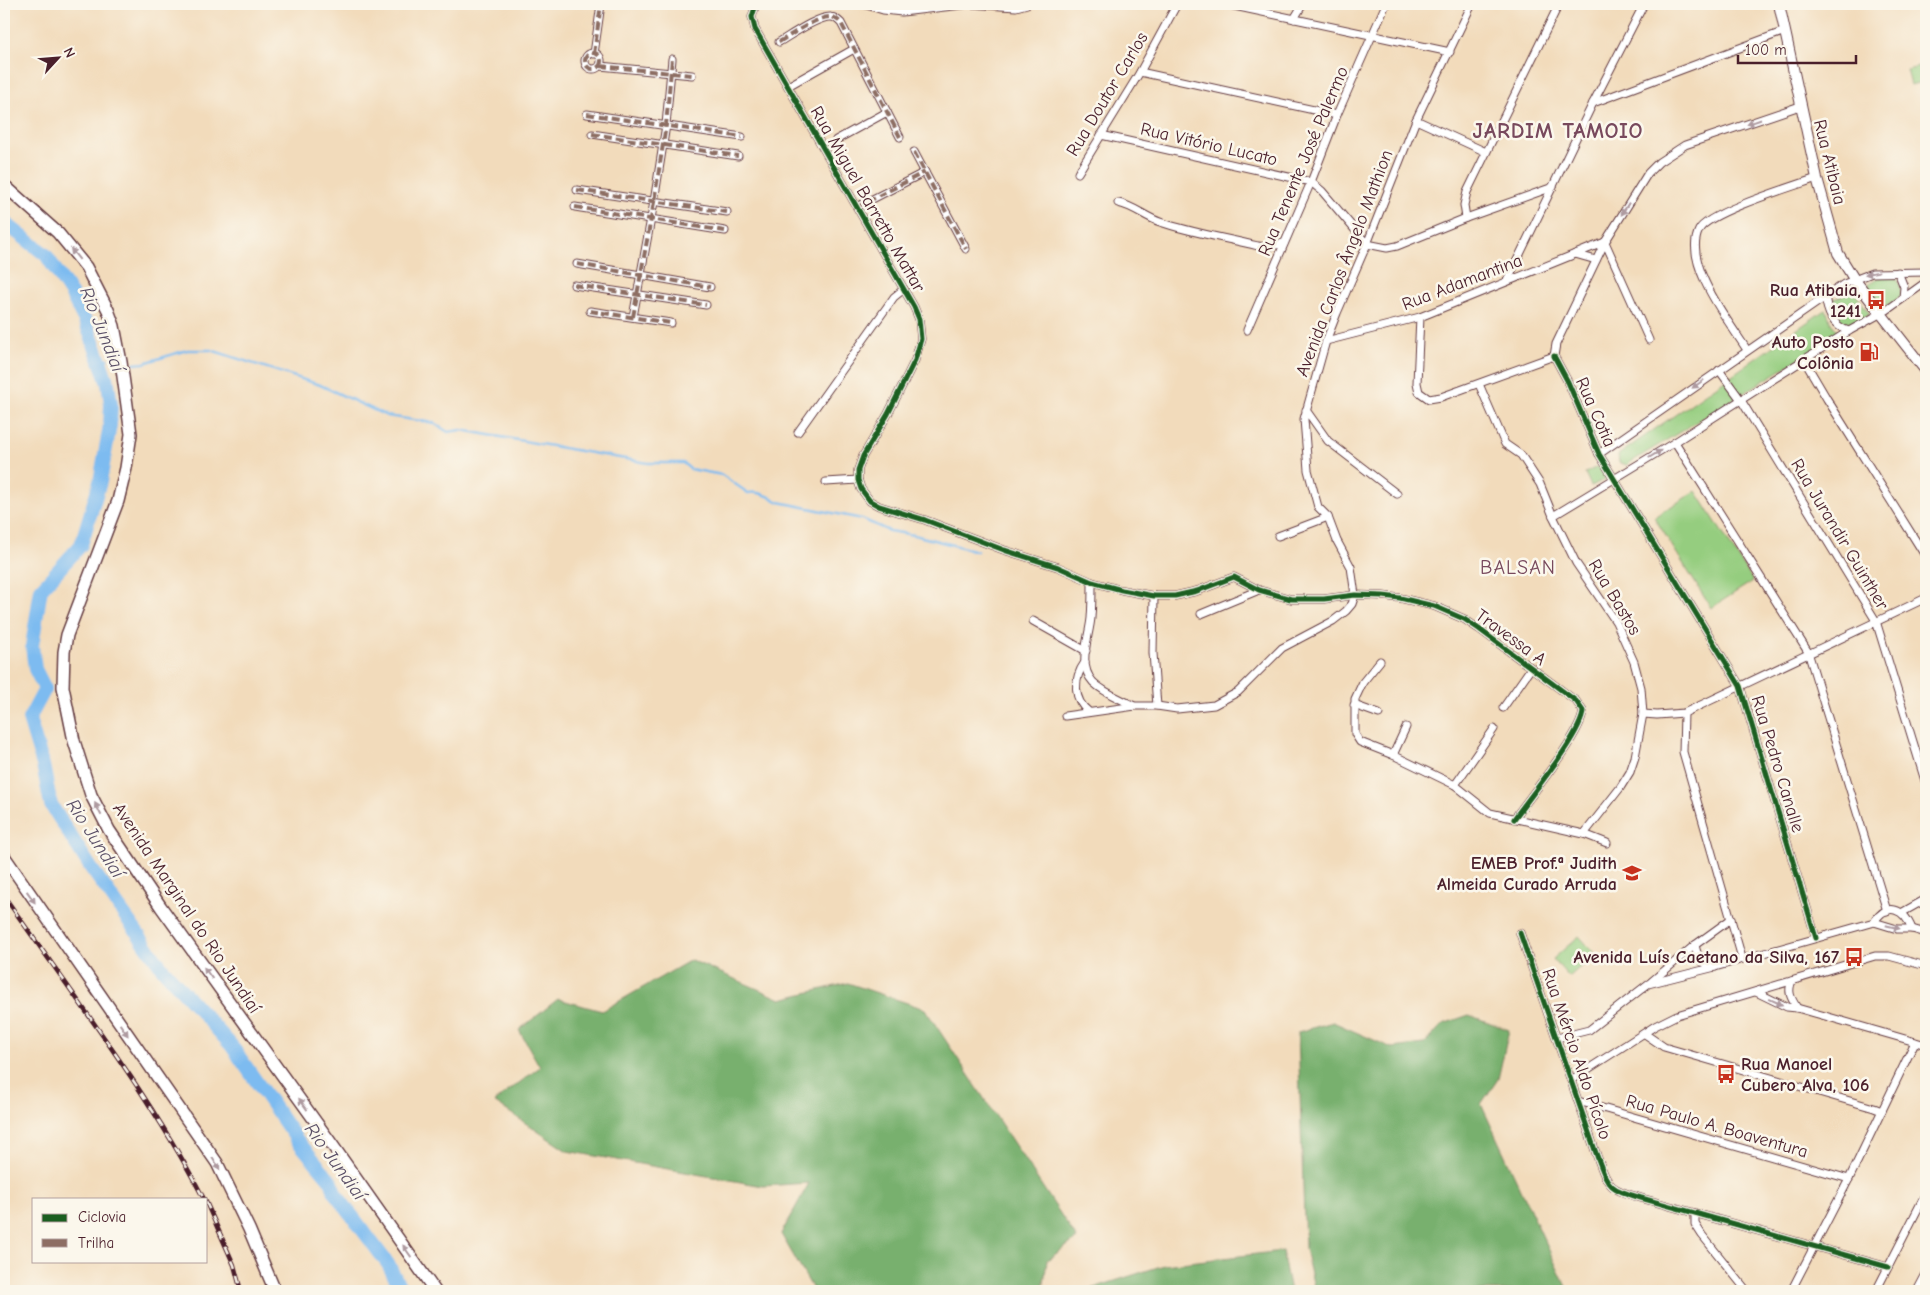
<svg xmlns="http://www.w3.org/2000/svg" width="1930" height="1295" font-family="'Comic Neue',sans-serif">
<rect width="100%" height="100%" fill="#fbf7ec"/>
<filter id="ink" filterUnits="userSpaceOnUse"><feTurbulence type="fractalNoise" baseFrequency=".02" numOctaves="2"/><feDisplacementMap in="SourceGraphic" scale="10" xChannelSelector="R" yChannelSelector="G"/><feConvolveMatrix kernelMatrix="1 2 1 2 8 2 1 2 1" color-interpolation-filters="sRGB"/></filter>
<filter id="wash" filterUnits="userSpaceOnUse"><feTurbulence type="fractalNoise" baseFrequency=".0096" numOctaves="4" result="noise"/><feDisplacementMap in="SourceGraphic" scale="20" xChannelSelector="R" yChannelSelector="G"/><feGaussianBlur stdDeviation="1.12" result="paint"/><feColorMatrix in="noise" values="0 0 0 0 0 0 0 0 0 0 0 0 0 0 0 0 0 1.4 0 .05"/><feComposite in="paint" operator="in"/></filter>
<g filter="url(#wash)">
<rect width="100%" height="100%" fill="#f2dbbb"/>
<g fill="#95cd7f" stroke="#707655">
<polygon points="1926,65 1926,81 1911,85 1907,70"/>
<path d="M1883 275C1900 276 1900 281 1901 297L1884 308 1867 285Z"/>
<path d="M1853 290 1870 314 1847 327C1837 322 1829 312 1832 300Z"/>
<polygon points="1826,309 1831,323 1840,334 1626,465 1619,462 1618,455"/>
<path d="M1599 466H1603C1606 471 1606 475 1604 480L1591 486 1585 473Z"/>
<polygon points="1696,491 1753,581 1711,608 1654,517"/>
<polygon points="1579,936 1595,954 1569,977 1553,959"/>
</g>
<g fill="#78b06e" stroke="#61684c">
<polygon points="691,960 781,999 848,983 925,1009 1077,1239 1047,1260 1043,1291 814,1291 781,1234 809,1183 763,1186 567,1151 494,1102 540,1067 519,1030 558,999 602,1011"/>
<polygon points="1469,1015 1509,1030 1498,1079 1481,1104 1568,1291 1315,1291 1305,1249 1298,1032 1333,1022 1392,1048 1424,1044 1443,1024"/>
<polygon points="1282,1251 1290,1291 1084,1291 1164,1265"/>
</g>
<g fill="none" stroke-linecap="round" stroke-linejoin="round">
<g stroke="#7dbbf0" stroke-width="2.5">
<polyline points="98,355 108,359"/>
<path d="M134 364 144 363 187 350H211L320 385 387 416 434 423 448 432 461 430 648 463H683L690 469 722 475 748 493C759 491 769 496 779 502L862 519 889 531 914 535 977 551"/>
</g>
<polyline stroke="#7dbbf0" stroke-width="14" points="4,222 46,255 72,295 86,323 98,355 108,384 111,404 110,425 100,482 81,545 41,589 32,646 35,669 45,689 29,719 43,765 51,805 91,868 163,969 231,1045 297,1140 332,1182 335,1193 388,1264 402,1291"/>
</g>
</g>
<g filter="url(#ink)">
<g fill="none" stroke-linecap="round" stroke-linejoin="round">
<g stroke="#633b41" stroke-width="9">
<g id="street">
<path d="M756 4 752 17 755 29 914 307 919 319 921 339 915 360 888 414 863 456 858 470V480L861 489 870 501 879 506 925 520 1004 550 1058 567 1092 582 1122 590 1154 596H1175L1197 591 1234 577 1259 590 1291 599H1324L1355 595 1383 596 1400 598 1434 606 1464 619 1479 629 1576 701 1583 711C1583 732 1528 799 1514 819"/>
<polyline points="863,4 883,10 902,12 970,4 1016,7 1027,4"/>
<polyline points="1225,4 1450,52"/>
<polyline points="1294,19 1303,4"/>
<path d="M779 42C791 35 818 16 831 17 835 17 838 20 841 23L900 137"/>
<circle cx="593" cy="61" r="8"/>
<polyline points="594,54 601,4"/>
<polyline points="600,66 692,75"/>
<polyline points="1140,72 1337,115"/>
<polyline points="788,86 854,49"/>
<polyline points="1593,103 1785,31"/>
<polyline points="587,114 742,137"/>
<polyline points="1416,120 1486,152"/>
<polyline points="592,134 738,156"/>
<polyline points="1101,135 1311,182 1322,191 1367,244 1387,248 1397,246 1466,218 1553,187"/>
<polyline points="836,140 887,112"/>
<polyline points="914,152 966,249"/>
<polyline points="1078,173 1140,72 1177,4"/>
<polyline points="577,190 727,212"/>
<path d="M1118 203C1134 206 1145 217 1160 222 1192 233 1226 238 1258 246L1268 247 1284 243"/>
<polyline points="575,207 725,231"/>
<polyline points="857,207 925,172"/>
<polyline points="1466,218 1464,205 1467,192 1559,4"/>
<polyline points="1605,242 1649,340"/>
<polyline points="1575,254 1596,260"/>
<polyline points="577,264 710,287"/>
<polyline points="1898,272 1904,287 1903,298"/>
<polyline points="1507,281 1593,103 1644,4"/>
<polyline points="574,285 706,305"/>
<path d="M1825 295C1827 312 1832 326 1849 331"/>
<polyline points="590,311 671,323"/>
<polyline points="633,317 654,202 666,125 672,59"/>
<polyline points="1420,317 1417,383 1419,392 1429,399 1441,397 1554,356"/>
<polyline points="1247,330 1311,182 1337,115 1386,4"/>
<polyline points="1326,341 1420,317 1605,242"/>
<path d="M1747 350C1730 323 1682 263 1699 230 1708 212 1795 186 1817 178"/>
<polyline points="1554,356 1568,382 1599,454 1740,686 1816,938"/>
<polyline points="1554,356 1556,344 1605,242 1648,173 1659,162 1685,145 1800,106"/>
<polyline points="1804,360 1827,399 1926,557"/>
<polyline points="1719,370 1741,400 1876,621 1926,784"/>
<polyline points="1479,384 1505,444 1521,455 1540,484 1553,516 1576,563 1616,622 1634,662 1641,688 1643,714 1635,757 1630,772 1620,788 1584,834"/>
<polyline points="1306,410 1328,441 1397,494"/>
<polyline points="798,432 894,297 904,289"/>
<polyline points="1675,442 1808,652 1887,911"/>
<polyline points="1599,454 1844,284 1872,273 1926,272"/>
<polyline points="826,482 858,480"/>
<polyline points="1553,516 1675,442 1849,331 1887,310 1926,282"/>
<polyline points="1278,536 1328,517"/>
<path d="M1092 582C1092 594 1092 606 1091 618 1089 639 1077 664 1093 682 1104 693 1121 699 1134 706"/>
<polyline points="1154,596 1153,653 1157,706"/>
<polyline points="1201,614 1259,590"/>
<polyline points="1033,621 1086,651"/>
<polyline points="1380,661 1363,682 1355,699 1355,734 1360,742 1393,755 1455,785 1490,813 1584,834 1607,843"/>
<path d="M1085 662C1073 679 1073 700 1089 712"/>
<polyline points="1354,705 1379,714"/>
<polyline points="1503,708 1531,668"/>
<polyline points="1684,713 1683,752 1742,958"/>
<polyline points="1643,714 1657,715 1684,713 1926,598"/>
<polyline points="1065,716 1135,706 1157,706 1177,709 1214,705 1238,692 1282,648 1333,621 1346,611 1352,604 1355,595 1351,567 1337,541 1328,517 1318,507 1308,470 1304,419 1326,341 1337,313 1367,244 1416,120 1472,4"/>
<polyline points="1393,755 1406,727"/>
<polyline points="1455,785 1494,729"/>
<polyline points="1903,912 1926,899"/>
<path d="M1874 922C1888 901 1904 909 1912 929"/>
<path d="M1520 933 1597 1156C1609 1188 1608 1188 1641 1198L1888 1267"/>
<path d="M1695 945C1698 959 1701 963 1715 967"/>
<path d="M1792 981C1787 992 1791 998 1797 1008"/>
<polyline points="1651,982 1695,945 1731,919"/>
<polyline points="1756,992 1787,1007 1797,1008 1926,1045"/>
<polyline points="1645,1034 1664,1047 1874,1108 1882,1111"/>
<polyline points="1557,1038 1589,1030 1648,984 1715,967 1874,922 1897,929 1912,929 1926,933"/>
<polyline points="1571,1080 1655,1026 1677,1015 1875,956 1889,956 1926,966"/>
<polyline points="1578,1101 1849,1179"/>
<polyline points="1695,1213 1695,1224 1702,1235 1747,1291"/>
<polyline points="1791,1291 1849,1179 1915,1042"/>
<polyline points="1876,1291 1926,1193"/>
<polyline points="1917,1291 1926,1274"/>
</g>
</g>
<g stroke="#633b41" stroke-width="12">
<polyline id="secondary" points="1779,4 1817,178 1838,253 1854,279 1926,371"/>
</g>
<g stroke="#633b41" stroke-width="14">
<g id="primary">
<polyline points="4,185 58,233 86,267 108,310 114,326 121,362 131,434 126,468 118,501 67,635 64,652 63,687 74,741 91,795 109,830 161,907 331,1143 435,1291"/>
<polyline points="4,856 217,1163 249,1229 275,1291"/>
</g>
</g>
<use href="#street" stroke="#fff" stroke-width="7"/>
<use href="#secondary" stroke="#fff" stroke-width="10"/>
<use href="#primary" stroke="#fff" stroke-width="11"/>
<g stroke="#4a1f2b" stroke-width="4.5">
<g id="rail">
<path d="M4 896C73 995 148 1092 204 1199"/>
<polyline points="206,1202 234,1265 241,1291"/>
</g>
</g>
<use href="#rail" stroke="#fbf7ec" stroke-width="2.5" stroke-dasharray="8" stroke-linecap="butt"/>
<g stroke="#8d6e63" stroke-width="4" stroke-dasharray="8 4" stroke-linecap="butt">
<path d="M779 42C791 35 818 16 831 17 835 17 838 20 841 23L900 137"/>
<circle cx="593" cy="61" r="8"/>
<polyline points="594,54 601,4"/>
<polyline points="600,66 692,75"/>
<polyline points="587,114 742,137"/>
<polyline points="592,134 738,156"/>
<polyline points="914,152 966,249"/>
<polyline points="577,190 727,212"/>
<polyline points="575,207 725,231"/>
<polyline points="857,207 925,172"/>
<polyline points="577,264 710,287"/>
<polyline points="574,285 706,305"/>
<polyline points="590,311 671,323"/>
<polyline points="633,317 654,202 666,125 672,59"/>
</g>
<g stroke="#fbf7ec" stroke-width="8">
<g id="cycleway">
<path d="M756 4 752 17 755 29 914 307 919 319 921 339 915 360 888 414 863 456 858 470V480L861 489 870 501 879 506 925 520 1004 550 1058 567 1092 582 1122 590 1154 596H1175L1197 591 1234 577 1259 590 1291 599H1324L1355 595 1383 596 1400 598 1434 606 1464 619 1479 629 1576 701 1583 711C1583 732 1528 799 1514 819"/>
<polyline points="1554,356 1568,382 1599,454 1740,686 1816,938"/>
<path d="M1520 933 1597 1156C1609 1188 1608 1188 1641 1198L1888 1267"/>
</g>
</g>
<use href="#cycleway" stroke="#1b5e20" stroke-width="5"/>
</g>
<defs><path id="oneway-solid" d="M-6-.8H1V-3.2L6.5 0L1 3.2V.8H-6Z" transform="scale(1.25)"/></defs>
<g fill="#ae9aa0">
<use href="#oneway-solid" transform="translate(1754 122) rotate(161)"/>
<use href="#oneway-solid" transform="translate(1625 209) rotate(122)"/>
<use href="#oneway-solid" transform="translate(75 254) rotate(-128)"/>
<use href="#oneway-solid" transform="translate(1872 273) rotate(169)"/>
<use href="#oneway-solid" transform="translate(1698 384) rotate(145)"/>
<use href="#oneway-solid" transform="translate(1655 454) rotate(-32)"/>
<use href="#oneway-solid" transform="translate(98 809) rotate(-117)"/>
<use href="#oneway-solid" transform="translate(31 897) rotate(55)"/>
<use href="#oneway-solid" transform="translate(1893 927) rotate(14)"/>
<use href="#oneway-solid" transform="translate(208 973) rotate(-126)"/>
<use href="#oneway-solid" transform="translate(1776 1002) rotate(24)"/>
<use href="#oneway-solid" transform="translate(124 1030) rotate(55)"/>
<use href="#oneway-solid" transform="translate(303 1104) rotate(-126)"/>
<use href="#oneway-solid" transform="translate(216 1164) rotate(59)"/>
<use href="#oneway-solid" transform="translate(407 1251) rotate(-125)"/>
</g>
</g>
<defs>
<g id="bus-bare" transform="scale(1.5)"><path d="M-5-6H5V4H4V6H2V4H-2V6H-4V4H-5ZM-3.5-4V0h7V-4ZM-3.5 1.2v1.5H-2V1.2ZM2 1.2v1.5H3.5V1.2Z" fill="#c8321e" stroke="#fbf7ec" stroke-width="2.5" paint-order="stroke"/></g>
<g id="fuel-bare" transform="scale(1.5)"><path d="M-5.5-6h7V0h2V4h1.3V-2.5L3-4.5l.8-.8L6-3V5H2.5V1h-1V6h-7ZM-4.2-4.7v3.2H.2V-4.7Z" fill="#c8321e" stroke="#fbf7ec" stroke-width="2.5" paint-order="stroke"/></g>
<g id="school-bare" transform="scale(1.5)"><path d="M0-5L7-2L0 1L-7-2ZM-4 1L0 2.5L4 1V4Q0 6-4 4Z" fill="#c8321e" stroke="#fbf7ec" stroke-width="2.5" paint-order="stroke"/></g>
</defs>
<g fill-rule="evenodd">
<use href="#bus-bare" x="1876" y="300"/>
<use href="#fuel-bare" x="1869" y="352"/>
<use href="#school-bare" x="1632" y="873"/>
<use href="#bus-bare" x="1854" y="957"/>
<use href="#bus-bare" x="1726" y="1074"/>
</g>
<g text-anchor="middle" stroke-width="5" stroke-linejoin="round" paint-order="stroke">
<g font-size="18" fill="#4a1f2b" stroke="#fbf7ec">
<text transform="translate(1107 94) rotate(-59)" y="6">Rua Doutor Carlos</text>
<text transform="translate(1209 144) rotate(13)" y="6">Rua Vitório Lucato</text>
<text transform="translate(1303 161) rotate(-67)" y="6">Rua Tenente José Palermo</text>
<text transform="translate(1830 162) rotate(76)" y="6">Rua Atibaia</text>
<text transform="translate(868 199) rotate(60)" y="6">Rua Miguel Barretto Mattar</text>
<text transform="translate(1344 263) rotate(-69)" y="6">Avenida Carlos Ângelo Mathion</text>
<text transform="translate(1462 282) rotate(-21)" y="6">Rua Adamantina</text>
<text transform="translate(1596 412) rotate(66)" y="6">Rua Cotia</text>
<text transform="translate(1840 534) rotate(59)" y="6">Rua Jurandir Guinther</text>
<text transform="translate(1615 597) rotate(59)" y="6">Rua Bastos</text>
<text transform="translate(1511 637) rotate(36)" y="6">Travessa A</text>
<text transform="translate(1778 764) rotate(73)" y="6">Rua Pedro Canalle</text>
<text transform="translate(187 908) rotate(56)" y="6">Avenida Marginal do Rio Jundiaí</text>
<text transform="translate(1577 1054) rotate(71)" y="6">Rua Mércio Aldo Pícolo</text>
<text transform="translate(1717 1126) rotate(16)" y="6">Rua Paulo A. Boaventura</text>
</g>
<g font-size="18" font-weight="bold" fill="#4a1f2b" stroke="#fbf7ec" text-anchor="end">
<text x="1861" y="296">Rua Atibaia,<tspan x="1861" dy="21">1241</tspan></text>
<text x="1854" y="348">Auto Posto<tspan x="1854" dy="21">Colônia</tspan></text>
<text x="1617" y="869">EMEB Prof.ª Judith<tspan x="1617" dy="21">Almeida Curado Arruda</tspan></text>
<text x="1839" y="963">Avenida Luís Caetano da Silva, 167</text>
<text x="1741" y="1070" text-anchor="start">Rua Manoel<tspan x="1741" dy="21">Cubero Alva, 106</tspan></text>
</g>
<g font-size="19" font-style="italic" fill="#594e66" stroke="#fbf7ec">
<text transform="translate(103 329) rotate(68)" y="7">Rio Jundiaí</text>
<text transform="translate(96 838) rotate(57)" y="7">Rio Jundiaí</text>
<text transform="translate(336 1161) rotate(54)" y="7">Rio Jundiaí</text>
</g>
<g font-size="20" letter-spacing="1" fill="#78495d" stroke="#fbf7ec">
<text x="1518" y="574">BALSAN</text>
</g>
<g font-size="22" font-weight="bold" letter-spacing="1" fill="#78495d" stroke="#fbf7ec">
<text x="1558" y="138">JARDIM TAMOIO</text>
</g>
</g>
<rect width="1930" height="1295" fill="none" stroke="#fbf7ec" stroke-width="20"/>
<rect x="32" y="1198" width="175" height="65" fill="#fbf7ec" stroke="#b4a19f"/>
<rect x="42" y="1214" width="25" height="8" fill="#1b5e20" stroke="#b4a19f"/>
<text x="78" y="1222" font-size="15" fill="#4a1f2b">Ciclovia</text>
<rect x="42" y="1239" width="25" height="8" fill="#8d6e63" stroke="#b4a19f"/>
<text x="78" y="1248" font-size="15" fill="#4a1f2b">Trilha</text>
<g transform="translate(58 58) rotate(64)" stroke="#fbf7ec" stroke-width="4" paint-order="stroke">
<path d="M0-4L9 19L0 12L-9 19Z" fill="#4a1f2b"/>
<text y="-8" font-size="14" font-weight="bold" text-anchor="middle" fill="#4a1f2b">N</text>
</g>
<path d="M1738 55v8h118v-8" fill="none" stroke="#4a1f2b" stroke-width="2.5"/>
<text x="1745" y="55" font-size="15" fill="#4a1f2b" stroke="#fbf7ec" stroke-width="4" paint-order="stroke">100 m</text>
</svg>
